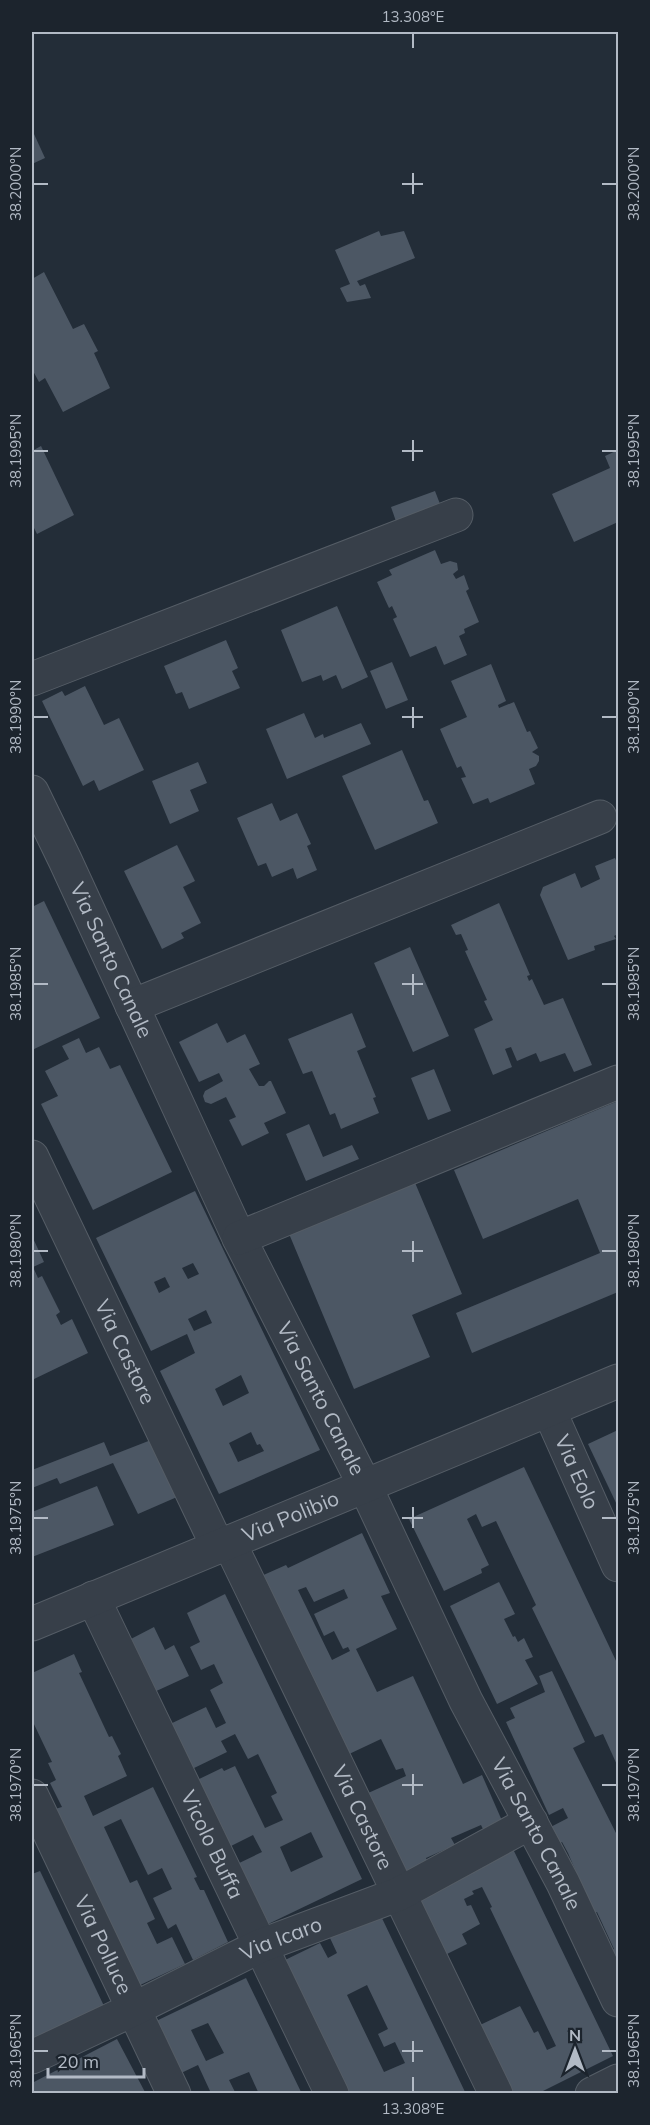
<svg xmlns="http://www.w3.org/2000/svg" width="650" height="2125" font-family="Mulish,sans-serif">
<rect width="100%" height="100%" fill="#232d38"/>
<g fill="#4c5764" fill-rule="evenodd">
<polygon points="34,134 45,158 32,164 32,135"/>
<polygon points="379,231 381,236 404,231 415,258 357,281 360,286 365,284 371,298 347,302 340,288 350,284 335,250"/>
<polygon points="44,272 73,329 84,324 98,351 94,353 110,388 63,412 45,378 39,382 33,371 32,371 32,279"/>
<polygon points="41,446 74,515 37,534 32,524 32,451"/>
<polygon points="618,450 618,522 574,542 552,494 610,468 605,456"/>
<polygon points="435,491 440,504 398,527 391,507"/>
<polygon points="435,550 441,564 450,561 457,563 458,570 453,574 456,579 464,575 469,589 466,591 479,622 464,629 465,633 459,636 467,655 444,665 436,646 410,657 393,619 397,617 392,606 389,608 377,582 392,575 389,570"/>
<polygon points="337,606 368,677 342,689 336,675 323,681 321,675 302,682 281,630"/>
<polygon points="226,640 238,668 232,671 240,688 189,709 182,692 176,694 164,666"/>
<polygon points="392,662 408,700 386,709 370,671"/>
<polygon points="491,664 506,701 498,705 499,708 514,702 527,732 530,731 538,748 532,752 539,756 539,761 536,766 529,769 535,784 490,803 488,798 473,804 461,778 466,777 461,766 457,768 440,729 467,717 451,681"/>
<polygon points="85,686 104,725 119,718 144,770 99,791 94,780 83,786 42,701 62,691 65,696"/>
<polygon points="304,713 315,738 323,734 324,738 361,723 371,744 287,779 266,729"/>
<polygon points="402,750 424,801 428,800 438,823 375,850 342,776"/>
<polygon points="198,762 207,783 190,790 199,811 170,824 152,781"/>
<polygon points="272,803 280,821 297,813 311,844 307,846 317,870 297,879 293,868 272,877 266,863 258,866 237,818"/>
<polygon points="177,845 195,881 183,887 201,923 181,933 184,938 162,949 124,871"/>
<polygon points="615,858 618,865 618,934 614,936 616,939 594,946 595,950 568,960 540,895 543,887 575,873 581,888 600,879 595,866"/>
<polygon points="44,901 100,1018 32,1050 32,907"/>
<polygon points="499,903 530,975 527,976 529,981 532,979 544,1005 563,998 592,1065 574,1072 565,1053 540,1062 536,1053 517,1061 511,1047 505,1049 512,1067 493,1075 474,1029 493,1020 484,1001 487,1000 465,951 468,950 461,934 456,935 451,925"/>
<polygon points="410,947 449,1036 413,1052 374,963"/>
<polygon points="352,1013 366,1047 357,1051 376,1097 373,1098 379,1113 341,1129 335,1113 330,1115 312,1071 303,1074 288,1039"/>
<polygon points="217,1023 227,1043 245,1034 260,1064 249,1069 259,1086 264,1086 269,1081 271,1081 286,1113 264,1123 269,1133 242,1146 229,1120 236,1117 226,1097 211,1104 205,1102 203,1096 205,1091 223,1081 219,1073 199,1082 179,1042"/>
<polygon points="79,1038 86,1053 99,1047 110,1069 120,1065 172,1172 93,1210 41,1104 58,1096 45,1071 69,1059 62,1046"/>
<polygon points="434,1069 451,1111 428,1120 411,1078"/>
<polygon points="618,1101 618,1292 472,1353 456,1313 600,1253 578,1199 483,1239 454,1170"/>
<polygon points="309,1124 323,1157 352,1145 359,1159 306,1181 286,1134"/>
<polygon points="413,1178 462,1294 412,1315 430,1357 354,1389 287,1229"/>
<path d="M195 1191 320 1450 219 1494 160 1371 195 1353 187 1334 151 1351 96 1238ZM193 1263 199 1274 188 1279 182 1268ZM165 1277 170 1287 159 1293 154 1282ZM206 1310 212 1323 194 1331 188 1319ZM241 1375 249 1393 223 1406 215 1389ZM251 1432 257 1445 260 1444 264 1451 238 1462 229 1443Z"/>
<polygon points="32,1236 44,1262 33,1267 38,1278 42,1276 60,1312 56,1315 61,1325 72,1319 88,1353 32,1380"/>
<polygon points="618,1430 618,1507 588,1444"/>
<polygon points="151,1440 177,1497 138,1514 113,1463 60,1484 57,1478 32,1488 32,1470 104,1442 110,1456"/>
<polygon points="524,1467 618,1665 618,1767 603,1734 595,1737 532,1608 536,1605 496,1521 482,1527 476,1514 467,1519 489,1565 481,1569 482,1573 444,1591 409,1519"/>
<polygon points="97,1486 114,1525 32,1557 32,1512"/>
<path d="M362 1533 390 1593 381 1596 397 1629 356 1649 377 1692 413 1676 463 1784 482 1775 503 1823 484 1831 481 1825 451 1838 455 1845 426 1858 431 1871 408 1881 366 1794 406 1776 403 1768 396 1770 381 1739 347 1755 259 1577 286 1565 288 1568ZM306 1587 314 1602 344 1589 348 1598 314 1614 324 1636 334 1631 343 1649 348 1647 350 1651 332 1660 298 1590Z"/>
<polygon points="499,1582 515,1614 504,1619 513,1637 515,1636 518,1642 524,1638 533,1657 525,1660 538,1684 497,1704 450,1606"/>
<path d="M225 1594 362 1879 264 1926 235 1865 262 1852 253 1835 227 1848 195 1781 222 1768 224 1771 235 1766 265 1828 283 1820 271 1796 277 1793 258 1754 248 1759 235 1734 221 1741 227 1752 190 1770 168 1725 206 1707 216 1728 226 1723 210 1690 223 1683 214 1664 201 1670 190 1647 200 1642 187 1613ZM311 1832 323 1857 291 1872 280 1847Z"/>
<polygon points="154,1627 165,1650 174,1645 189,1676 152,1693 127,1641"/>
<polygon points="74,1654 82,1672 79,1673 109,1737 112,1736 121,1754 118,1756 127,1776 84,1796 93,1816 153,1787 197,1877 194,1878 200,1890 204,1890 228,1942 193,1960 176,1924 168,1929 153,1898 172,1889 162,1868 148,1875 121,1819 104,1827 130,1883 137,1880 155,1919 147,1923 157,1944 172,1937 185,1964 138,1986 55,1809 62,1807 50,1783 56,1780 48,1763 52,1762 32,1720 32,1673"/>
<polygon points="552,1671 585,1742 573,1748 618,1837 618,1991 601,1956 614,1949 597,1912 583,1918 565,1881 577,1874 568,1853 562,1842 549,1849 541,1832 568,1818 563,1808 549,1815 506,1722 515,1718 510,1708 545,1692 539,1676"/>
<polygon points="513,1849 613,2056 537,2094 513,2094 480,2025 520,2006 534,2033 538,2031 547,2050 556,2046 490,1908 492,1907 482,1887 472,1891 474,1894 464,1899 467,1906 471,1905 480,1924 462,1934 467,1944 445,1955 416,1897"/>
<polygon points="40,1871 104,2006 32,2041 32,1874"/>
<path d="M380 1914 466 2094H346L283 1961 320 1943 328 1958 337 1953 330 1938ZM367 1985 388 2029 378 2034 384 2047 395 2042 405 2063 384 2072 347 1995Z"/>
<path d="M246 1978 302 2094H259L249 2072 229 2080 236 2094H205L210 2091 198 2065 179 2074 154 2022ZM208 2023 224 2053 206 2061 191 2030Z"/>
<polygon points="117,2039 146,2094 32,2094 32,2083"/>
</g>
<g fill="none" stroke-linecap="round" stroke-linejoin="round">
<g stroke="#555d66" stroke-width="35">
<g id="minor">
<polyline points="32,679 456,515"/>
<path id="s1" d="M32 792 65 860 239 1238 365 1486 466 1701 563 1883 618 2000"/>
<polyline points="132,1006 600,817"/>
<path id="s2" d="M32 1157 218 1547"/>
<polyline points="239,1238 618,1082"/>
<path id="s3" d="M549 1410 618 1565"/>
<path id="s4" d="M229 1542 496 2094"/>
<path id="s5" d="M93 1598 332 2094"/>
<path id="s6" d="M32 1624 618 1381"/>
<path id="s7" d="M32 1796 174 2094"/>
<path id="s8" d="M32 2057 134 2009 260 1946 399 1894 531 1822"/>
<polyline points="592,2094 618,2081"/>
</g>
</g>
<use href="#minor" stroke="#373f49" stroke-width="33"/>
</g>
<path fill="none" stroke="#b2bac5" stroke-width="2" d="M413 33V48M413 173V194M33 184H48M402 184H423M602 184H617M413 440V461M33 451H48M402 451H423M602 451H617M413 707V728M33 717H48M402 717H423M602 717H617M413 974V995M33 984H48M402 984H423M602 984H617M413 1241V1262M33 1251H48M402 1251H423M602 1251H617M413 1507V1528M33 1518H48M402 1518H423M602 1518H617M413 1774V1795M33 1785H48M402 1785H423M602 1785H617M413 2041V2062M33 2051H48M402 2051H423M602 2051H617M413 2077V2092"/>
<g text-anchor="middle" stroke-width="6" stroke-linejoin="round" paint-order="stroke">
<g font-size="21" fill="#b2bac5" stroke="#1c242d">
<text dy="7" stroke="none"><textPath href="#s1" startOffset="186">Via Santo Canale</textPath></text>
<text dy="7" stroke="none"><textPath href="#s2" startOffset="216">Via Castore</textPath></text>
<text dy="7" stroke="none"><textPath href="#s1" startOffset="672">Via Santo Canale</textPath></text>
<text dy="7" stroke="none"><textPath href="#s3" startOffset="68">Via Eolo</textPath></text>
<text dy="7" stroke="none"><textPath href="#s6" startOffset="280">Via Polibio</textPath></text>
<text dy="7" stroke="none"><textPath href="#s4" startOffset="306">Via Castore</textPath></text>
<text dy="7" stroke="none"><textPath href="#s1" startOffset="1158">Via Santo Canale</textPath></text>
<text dy="7" stroke="none"><textPath href="#s5" startOffset="274">Vicolo Buffa</textPath></text>
<text dy="7" stroke="none"><textPath href="#s8" startOffset="276">Via Icaro</textPath></text>
<text dy="7" stroke="none"><textPath href="#s7" startOffset="165">Via Polluce</textPath></text>
</g>
</g>
<rect width="650" height="2125" fill="none" stroke="#1c242d" stroke-width="66"/>
<g transform="translate(575 2050)" stroke="#1c242d" stroke-width="4.5" paint-order="stroke">
<path d="M0-4.5L10 22L0 15L-10 22Z" fill="#b2bac5"/>
<text y="-9" font-size="16" font-weight="bold" text-anchor="middle" fill="#b2bac5">N</text>
</g>
<path d="M48 2068v9h96v-9" fill="none" stroke="#b2bac5" stroke-width="3"/>
<text x="57" y="2068" font-size="18" fill="#b2bac5" stroke="#1c242d" stroke-width="4.5" paint-order="stroke">20 m</text>
<rect x="33" y="33" width="584" height="2059" fill="none" stroke="#b2bac5" stroke-width="2"/>
<g font-size="15" text-anchor="middle" fill="#b2bac5">
<text x="413" y="22">13.308°E</text>
<text transform="translate(16 184) rotate(-90)" y="5">38.2000°N</text>
<text transform="translate(634 184) rotate(-90)" y="5">38.2000°N</text>
<text transform="translate(16 451) rotate(-90)" y="5">38.1995°N</text>
<text transform="translate(634 451) rotate(-90)" y="5">38.1995°N</text>
<text transform="translate(16 717) rotate(-90)" y="5">38.1990°N</text>
<text transform="translate(634 717) rotate(-90)" y="5">38.1990°N</text>
<text transform="translate(16 984) rotate(-90)" y="5">38.1985°N</text>
<text transform="translate(634 984) rotate(-90)" y="5">38.1985°N</text>
<text transform="translate(16 1251) rotate(-90)" y="5">38.1980°N</text>
<text transform="translate(634 1251) rotate(-90)" y="5">38.1980°N</text>
<text transform="translate(16 1518) rotate(-90)" y="5">38.1975°N</text>
<text transform="translate(634 1518) rotate(-90)" y="5">38.1975°N</text>
<text transform="translate(16 1785) rotate(-90)" y="5">38.1970°N</text>
<text transform="translate(634 1785) rotate(-90)" y="5">38.1970°N</text>
<text transform="translate(16 2051) rotate(-90)" y="5">38.1965°N</text>
<text transform="translate(634 2051) rotate(-90)" y="5">38.1965°N</text>
<text x="413" y="2114">13.308°E</text>
</g>
</svg>
